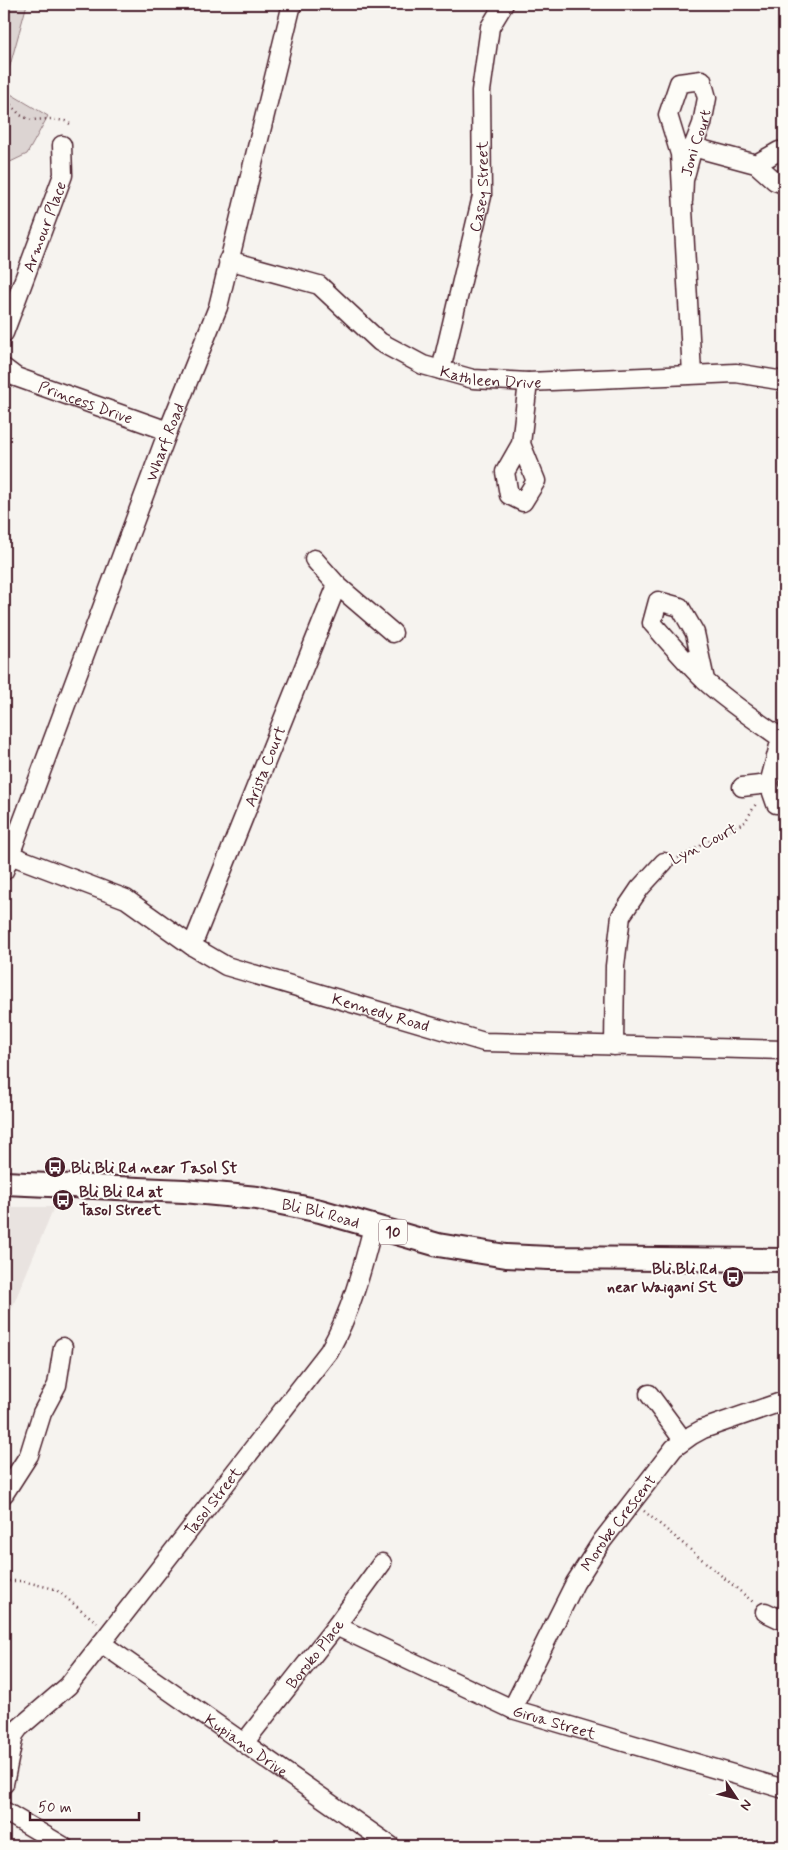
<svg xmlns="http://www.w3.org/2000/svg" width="788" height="1850" font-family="Mynerve,sans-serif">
<rect width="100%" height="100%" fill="#f6f3ef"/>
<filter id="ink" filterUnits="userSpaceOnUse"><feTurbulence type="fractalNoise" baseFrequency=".02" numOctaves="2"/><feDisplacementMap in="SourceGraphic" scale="10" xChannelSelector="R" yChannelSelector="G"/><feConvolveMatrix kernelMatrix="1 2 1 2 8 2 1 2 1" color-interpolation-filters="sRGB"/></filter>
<g filter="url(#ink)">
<polygon fill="#e9e3e0" points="4,1207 54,1207 4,1327"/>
<g fill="#dcd4d2" stroke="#937a7e">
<polygon points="4,4 27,4 4,87"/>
<polygon points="4,90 48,116 27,154 4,165"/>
</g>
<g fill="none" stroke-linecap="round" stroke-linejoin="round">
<g stroke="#4a1f2b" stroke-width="21">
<g id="minor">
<polyline points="693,147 756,164 775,181 784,184"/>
<polyline points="756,164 779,151 784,152"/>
<path id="s1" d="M683 201 684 180 693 147 702 124 707 98 702 80 679 83 668 115 680 154 692 374"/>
<path id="s2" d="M228 260 319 285 380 342 423 365 473 379 528 382 736 373 784 381"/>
<path id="s3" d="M4 333 63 175 62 145"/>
<path id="s4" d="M4 368 16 377 168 431"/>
<path id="s5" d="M441 370 482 196 481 91 490 27 504 4"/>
<polyline points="521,444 505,472 509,495 523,502 536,481 521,444 528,382"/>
<polyline points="314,559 337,585"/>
<path d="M705 680 695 633 680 607 658 601 652 623C669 642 686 662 704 680 728 702 755 720 781 738L784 737"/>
<polyline points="742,787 769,784"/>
<polyline points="776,804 769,784 781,738"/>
<path id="s6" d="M10 855 126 899 192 946 226 966 484 1042 784 1050"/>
<path id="s7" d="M4 871 168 431 218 307 292 4"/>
<path id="s8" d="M192 946 337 585 393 633"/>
<polyline points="614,1046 615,966 621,916 640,888 664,862"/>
<polyline points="649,1394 683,1440"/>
<polyline points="4,1494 29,1455 42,1413 57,1385 63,1347"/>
<polyline points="765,1612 784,1621"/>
<path id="s9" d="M336 1626 512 1709 784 1789"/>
<path id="s10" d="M101 1643 391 1846"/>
<path id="s11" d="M512 1709 575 1583 602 1541 674 1448 692 1435 703 1429 784 1401"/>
<path id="s12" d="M244 1743 336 1626 382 1563"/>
<path id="s13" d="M4 1784 14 1735 19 1728 68 1686 329 1351C351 1312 362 1270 373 1227"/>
<polyline points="4,1811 63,1846"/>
</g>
</g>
<g stroke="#4a1f2b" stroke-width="26">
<g id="major">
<path id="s14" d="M4 1183 184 1191 257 1198 320 1211 438 1245 506 1256 549 1258 784 1260"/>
</g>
</g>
<g stroke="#4a1f2b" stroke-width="2.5" stroke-dasharray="1 4" stroke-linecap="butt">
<polyline points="4,97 20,115 31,120 52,119 65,121 72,125"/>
<polyline points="678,858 745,822 757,802"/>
<polyline points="644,1511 753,1602"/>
<polyline points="4,1581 22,1581 55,1589 99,1624"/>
</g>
<use href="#minor" stroke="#fdfcf7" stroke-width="18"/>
<use href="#major" stroke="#fdfcf7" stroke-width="22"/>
</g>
</g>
<defs>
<g id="bus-disc" transform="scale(1.125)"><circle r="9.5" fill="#4a1f2b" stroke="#fdfcf7"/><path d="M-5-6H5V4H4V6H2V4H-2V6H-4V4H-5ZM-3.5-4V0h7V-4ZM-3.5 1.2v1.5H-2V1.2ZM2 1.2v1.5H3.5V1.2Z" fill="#fff"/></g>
</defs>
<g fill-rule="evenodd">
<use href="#bus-disc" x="55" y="1167"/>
<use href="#bus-disc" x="63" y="1200"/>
<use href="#bus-disc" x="733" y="1277"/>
</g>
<g text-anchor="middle" stroke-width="4" stroke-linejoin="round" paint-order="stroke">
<rect fill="#fdfcf7" stroke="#806168" stroke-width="1" x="379" y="1219.5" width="28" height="25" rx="4"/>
<g font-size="15" font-weight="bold" fill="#4a1f2b">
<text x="393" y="1237">10</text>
</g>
<g font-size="16" fill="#4a1f2b" stroke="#fdfcf7">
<text dy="6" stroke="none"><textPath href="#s1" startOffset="60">Joni Court</textPath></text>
<text dy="6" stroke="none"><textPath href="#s5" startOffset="188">Casey Street</textPath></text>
<text dy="6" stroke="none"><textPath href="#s3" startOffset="114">Armour Place</textPath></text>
<text dy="6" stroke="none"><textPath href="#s2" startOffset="296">Kathleen Drive</textPath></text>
<text dy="6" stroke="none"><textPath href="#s4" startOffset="89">Princess Drive</textPath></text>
<text dy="6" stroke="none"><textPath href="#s7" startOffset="458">Wharf Road</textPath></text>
<text dy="6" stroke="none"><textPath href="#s8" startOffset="194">Arista Court</textPath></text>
<text transform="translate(703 843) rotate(-27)" y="6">Lyn Court</text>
<text dy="6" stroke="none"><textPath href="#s6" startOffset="406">Kennedy Road</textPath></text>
<text dy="6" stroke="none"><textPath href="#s14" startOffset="319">Bli Bli Road</textPath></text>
<text dy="6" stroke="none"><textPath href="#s13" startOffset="358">Tasol Street</textPath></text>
<text dy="6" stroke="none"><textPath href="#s11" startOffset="215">Morobe Crescent</textPath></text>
<text dy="6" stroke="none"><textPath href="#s12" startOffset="114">Boroko Place</textPath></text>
<text dy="6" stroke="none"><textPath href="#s9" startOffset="239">Girua Street</textPath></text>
<text dy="6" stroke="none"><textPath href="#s10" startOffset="178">Kupiano Drive</textPath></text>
</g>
<g font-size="16" font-weight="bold" fill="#4a1f2b" stroke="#fdfcf7" text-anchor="start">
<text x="71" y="1173">Bli Bli Rd near Tasol St</text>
<text x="79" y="1197">Bli Bli Rd at<tspan x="79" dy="18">Tasol Street</tspan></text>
<text x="717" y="1274" text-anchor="end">Bli Bli Rd<tspan x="717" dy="18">near Waigani St</tspan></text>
</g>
</g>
<rect width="788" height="1850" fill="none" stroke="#fdfcf7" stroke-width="20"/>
<rect x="10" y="10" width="768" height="1830" fill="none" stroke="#4a1f2b" stroke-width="2" filter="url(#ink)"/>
<g transform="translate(736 1798) rotate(125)" stroke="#fdfcf7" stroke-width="4" paint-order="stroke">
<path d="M0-4L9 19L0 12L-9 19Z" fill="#4a1f2b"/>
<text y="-8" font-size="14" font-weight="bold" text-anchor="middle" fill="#4a1f2b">N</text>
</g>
<path d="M30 1812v8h109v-8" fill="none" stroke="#4a1f2b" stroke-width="2.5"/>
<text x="38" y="1812" font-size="15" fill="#4a1f2b" stroke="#fdfcf7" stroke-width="4" paint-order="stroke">50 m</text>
</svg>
